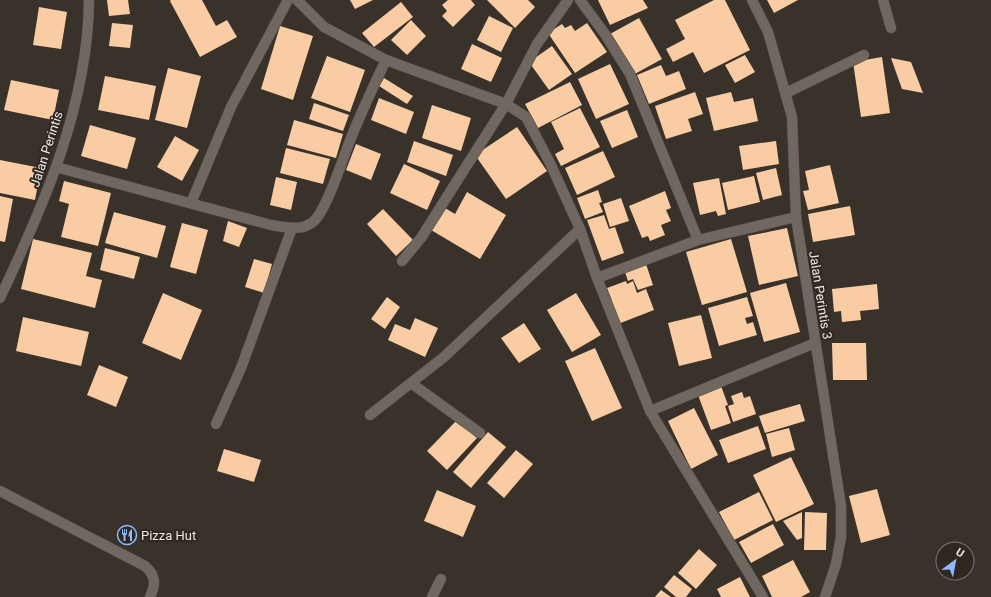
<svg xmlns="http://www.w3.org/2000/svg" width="991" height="597" font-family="Roboto,sans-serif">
<rect width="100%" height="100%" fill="#39322b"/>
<g fill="#facca3">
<polygon points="107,0 128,0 130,14 109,16"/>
<polygon points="171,0 202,0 216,26 227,20 237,37 200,57 170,1"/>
<polygon points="350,0 373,0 355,9"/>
<polygon points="448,0 471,0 475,5 453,27 442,16 447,11 442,5"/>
<polygon points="487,0 528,0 535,7 515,28"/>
<polygon points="598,0 643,0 648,8 610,25"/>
<polygon points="714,0 725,0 750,50 704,73 693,52 673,62 666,49 685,39 675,20"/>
<polygon points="767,0 798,0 774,13"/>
<polygon points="401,2 413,17 374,47 362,33"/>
<polygon points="39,7 67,12 61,49 33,45"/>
<polygon points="489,16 513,28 501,52 477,40"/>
<polygon points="639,18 662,59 633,75 610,34"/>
<polygon points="411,20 426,36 407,55 391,40"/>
<polygon points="112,23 133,25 130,48 109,46"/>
<polygon points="587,23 607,52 575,73 548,33 562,24 565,28 571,25 575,31"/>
<polygon points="280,26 313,36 293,100 261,89"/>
<polygon points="472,44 502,58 491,82 461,69"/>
<polygon points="552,46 572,74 549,90 529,62"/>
<polygon points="745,55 755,72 735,83 725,65"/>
<polygon points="327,56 365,70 350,112 311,98"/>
<polygon points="882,57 890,113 861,117 853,62"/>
<polygon points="891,58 911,62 923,93 902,89"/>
<polygon points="610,64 629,104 596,119 578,79"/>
<polygon points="661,65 666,76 679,71 686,89 649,104 637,75"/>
<polygon points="168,68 201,76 187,128 155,120"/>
<polygon points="105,76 156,86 149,120 98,110"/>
<polygon points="384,78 413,96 407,104 379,86"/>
<polygon points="11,80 59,90 53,120 4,110"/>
<polygon points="570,82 582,105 538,128 525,104"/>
<polygon points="695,92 703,114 688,119 692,131 666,139 655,106"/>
<polygon points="731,92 734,102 753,98 758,121 714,131 706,98"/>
<polygon points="379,98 414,112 406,134 371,120"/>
<polygon points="314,103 349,115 343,131 309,119"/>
<polygon points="432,105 471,118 461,151 422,138"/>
<polygon points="580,108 600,147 561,166 555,154 564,149 551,122"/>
<polygon points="627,110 638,137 612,148 600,121"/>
<polygon points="294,120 343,134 336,158 287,145"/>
<polygon points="90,125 136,138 127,169 81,156"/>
<polygon points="517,127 547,171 506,199 475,155"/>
<polygon points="175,136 199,150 182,181 157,167"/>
<polygon points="414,141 453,155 446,176 407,162"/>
<polygon points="776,141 779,164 743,170 739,146"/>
<polygon points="356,144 381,154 371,180 346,170"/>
<polygon points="286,148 330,159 323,184 280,173"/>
<polygon points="603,151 615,177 577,195 565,168"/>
<polygon points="0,160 41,168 35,200 0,193"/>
<polygon points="404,164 440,181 427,210 390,193"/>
<polygon points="830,165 839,203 808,210 803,191 809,190 805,171"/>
<polygon points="776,168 782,195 763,200 756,173"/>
<polygon points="754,176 760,202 728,210 722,183"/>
<polygon points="276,177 297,182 291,210 270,205"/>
<polygon points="719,178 726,214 718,216 716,211 700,215 693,183"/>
<polygon points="64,181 111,193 98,246 61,237 69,204 59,201"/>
<polygon points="598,190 602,202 599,203 603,212 585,219 577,198"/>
<polygon points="665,191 671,208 666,210 671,221 661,225 665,235 650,241 648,236 642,238 629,206"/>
<polygon points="467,192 506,215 480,259 431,230 445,208 455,214"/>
<polygon points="0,196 13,199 5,242 0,241"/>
<polygon points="621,198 629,221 610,227 603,204"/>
<polygon points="850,206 855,235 813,242 808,214"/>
<polygon points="383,209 413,240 396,256 367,224"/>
<polygon points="114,212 166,226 157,258 105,243"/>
<polygon points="604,215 609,229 615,227 624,253 602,261 587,220"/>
<polygon points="228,221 247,228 239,247 223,241"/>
<polygon points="182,223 208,230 196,274 170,267"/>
<polygon points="787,228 798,276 759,285 748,236"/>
<polygon points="33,239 92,253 86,276 102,280 95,308 21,289"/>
<polygon points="731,239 747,292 702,305 686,252"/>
<polygon points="105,248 140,257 134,279 100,270"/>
<polygon points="254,259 272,264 264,293 245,287"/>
<polygon points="646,264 653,285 638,290 633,279 628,281 625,272"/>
<polygon points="626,281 627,284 633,281 637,293 646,289 654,310 618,324 610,302 612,301 607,288"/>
<polygon points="786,283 800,332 764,342 750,293"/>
<polygon points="877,284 879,309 860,311 861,320 842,322 841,311 834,312 832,289"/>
<polygon points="163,293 202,310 181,360 142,343"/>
<polygon points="576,293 601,335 572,352 547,310"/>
<polygon points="387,297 400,307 385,329 371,319"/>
<polygon points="747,297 753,316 745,318 747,324 753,322 757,335 719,346 708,308"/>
<polygon points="701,315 712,358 679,366 668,323"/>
<polygon points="23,317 89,332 81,366 16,351"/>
<polygon points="415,318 438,328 425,357 388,340 395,324 410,330"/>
<polygon points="524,323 541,349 519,363 501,338"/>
<polygon points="832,343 866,343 867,380 833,380"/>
<polygon points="595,348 622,408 592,421 565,361"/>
<polygon points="99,365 128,377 116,407 87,395"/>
<polygon points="721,386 728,405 725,406 731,423 711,430 698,395"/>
<polygon points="742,392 744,398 750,396 756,414 733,422 728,406 734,404 731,396"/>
<polygon points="800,404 805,421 765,433 759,416"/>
<polygon points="694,408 718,455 691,469 668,421"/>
<polygon points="457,420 477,438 447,470 427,451"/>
<polygon points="758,426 766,449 728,463 719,440"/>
<polygon points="789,428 795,450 772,457 766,434"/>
<polygon points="488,432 506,447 471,488 453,472"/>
<polygon points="224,449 261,460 254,482 217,471"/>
<polygon points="516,450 533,464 504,498 487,483"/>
<polygon points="791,457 814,504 776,522 753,475"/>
<polygon points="877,489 890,535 861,543 849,496"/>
<polygon points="437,490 476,506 463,537 424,521"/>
<polygon points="759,492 773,520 734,540 719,512"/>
<polygon points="802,512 802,538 797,540 783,521"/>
<polygon points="805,512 827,513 826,550 804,550"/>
<polygon points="773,524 784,545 751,563 739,542"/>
<polygon points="699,549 717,565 696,589 678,573"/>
<polygon points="793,560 810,592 801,597 772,597 762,576"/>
<polygon points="674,575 692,589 686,597 676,597 664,587"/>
<polygon points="740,577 750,597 721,597 717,589"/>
<polygon points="661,590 671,597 655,597"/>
</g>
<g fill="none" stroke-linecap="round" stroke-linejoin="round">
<g stroke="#564f49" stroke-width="11">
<g id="minor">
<polyline points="297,0 324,27 386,60 506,104 526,117 550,163 580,229 597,278 650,411 763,597"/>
<polyline points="580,0 605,34 630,74 698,240 796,217"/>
<polyline points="752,0 768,32 792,117 796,217 841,506 841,537 836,564 825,597"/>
<polyline points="883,0 891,28"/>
<polyline points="786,93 864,55"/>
<path d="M56 167 271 225C285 227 302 232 314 221 327 209 342 161 349 143 360 115 373 87 386 60"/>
<polyline points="191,203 231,107 288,0"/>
<polyline points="402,261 421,238 462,173 506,104 537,44 568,0"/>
<polyline points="597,278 698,240"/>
<path d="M0 298C44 205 88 105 89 0"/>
<polyline points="411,383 480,433"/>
<polyline points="650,411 815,343"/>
<polyline points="370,415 444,357 580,229"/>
<polyline points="216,424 241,368 292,228"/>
<path d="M0 491 145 566C156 576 156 584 150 597"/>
<polyline points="432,597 441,579"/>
</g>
</g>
<use href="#minor" stroke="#706760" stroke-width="10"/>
</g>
<defs>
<g id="restaurant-ring" transform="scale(1)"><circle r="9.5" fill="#2f2821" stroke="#91b8fd" stroke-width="1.5"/><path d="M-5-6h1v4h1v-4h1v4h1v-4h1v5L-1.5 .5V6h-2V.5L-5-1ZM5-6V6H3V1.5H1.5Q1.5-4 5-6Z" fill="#91b8fd"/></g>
</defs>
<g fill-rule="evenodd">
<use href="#restaurant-ring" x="127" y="535"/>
</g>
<g text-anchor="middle" stroke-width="4" stroke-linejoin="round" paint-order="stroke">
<g font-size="13" fill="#ece7e3" stroke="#2f2821">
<text transform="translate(46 149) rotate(-72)" y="5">Jalan Perintis</text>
<text transform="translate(821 295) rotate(81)" y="5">Jalan Perintis 3</text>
</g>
<g font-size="13" fill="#ece7e3" stroke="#2f2821" text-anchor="start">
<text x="141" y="540">Pizza Hut</text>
</g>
</g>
<g transform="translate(955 561) rotate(32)"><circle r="19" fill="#2f2821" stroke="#7b746f"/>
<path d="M0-3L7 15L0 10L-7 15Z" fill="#91b8fd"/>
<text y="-6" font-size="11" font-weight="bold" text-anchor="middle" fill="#ece7e3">U</text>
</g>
</svg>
